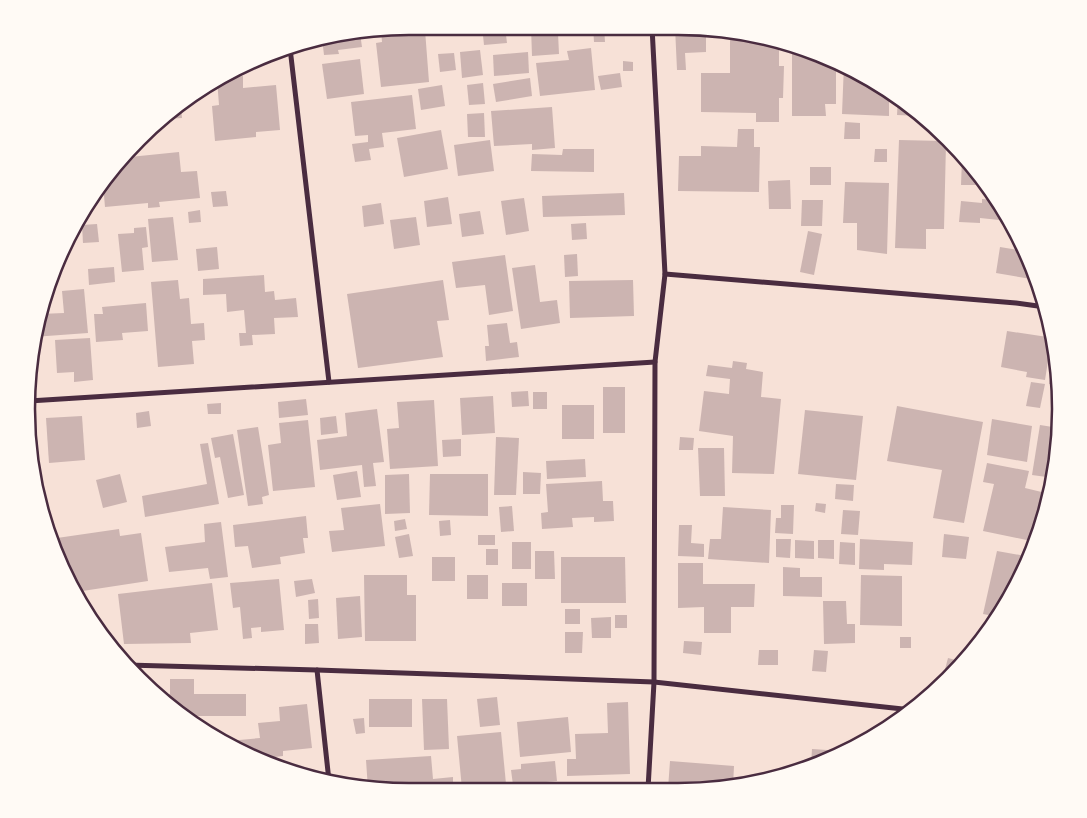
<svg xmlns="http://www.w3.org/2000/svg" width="1087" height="818" font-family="Ubuntu,sans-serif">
<rect width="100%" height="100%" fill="#f7e1d7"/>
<g fill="#ccb4b1">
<polygon points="409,26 419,26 419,31 425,30 429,82 381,87 376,43 382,42 381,30"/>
<polygon points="441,26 456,26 457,31 441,32"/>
<polygon points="482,26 505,27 507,43 484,45"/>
<polygon points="531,27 565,27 565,32 558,33 559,54 532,56"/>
<polygon points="593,27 604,27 605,42 594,42"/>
<polygon points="675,27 706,28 706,52 685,53 686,70 677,70"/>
<polygon points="730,32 777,39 784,42 784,45 779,45 779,66 784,66 783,98 779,98 779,122 756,122 756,113 701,112 701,73 730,73"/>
<polygon points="360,33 362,47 338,50 339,54 324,55 322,38"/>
<polygon points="792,45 836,61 836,104 825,104 826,116 792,116"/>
<polygon points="591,48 595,90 540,96 536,63 569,60 567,51"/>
<polygon points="480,50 483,75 462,78 460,52"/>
<polygon points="528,52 529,73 494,76 493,55"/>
<polygon points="454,53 456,70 440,72 438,54"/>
<polygon points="360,59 364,94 327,99 322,64"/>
<polygon points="623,61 633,62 633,71 623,71"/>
<polygon points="844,64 855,70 854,74 861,74 889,92 889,116 842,114"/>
<polygon points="620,73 622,87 601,90 598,76"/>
<polygon points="243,76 243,88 276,85 280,130 256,132 256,137 215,141 212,106 219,105 217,79"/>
<polygon points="530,78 532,96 496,102 493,84"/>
<polygon points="483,83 485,104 469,105 467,85"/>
<polygon points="442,85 445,106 421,110 418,89"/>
<polygon points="412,95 416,129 382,133 384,147 369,149 371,160 355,162 352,144 368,142 368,135 355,136 351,102"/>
<polygon points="898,97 911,105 921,116 897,115"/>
<polygon points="552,107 555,148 532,150 532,144 494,146 491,111"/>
<polygon points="181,108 182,118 167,119"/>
<polygon points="484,113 485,137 468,137 467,114"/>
<polygon points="845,122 860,123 860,139 844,139"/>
<polygon points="738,129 754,129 754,147 760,147 759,192 678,191 679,156 701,156 701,146 737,147"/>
<polygon points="441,130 448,169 404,177 397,138"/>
<polygon points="490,140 494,171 458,176 454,145"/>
<polygon points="899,140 944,141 946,143 944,229 926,229 926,249 895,248"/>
<polygon points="563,149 594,149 594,172 531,171 532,154 562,155"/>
<polygon points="875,149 887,149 887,162 874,162"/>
<polygon points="179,152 181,172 197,171 200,198 159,202 160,207 148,208 148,203 105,207 103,184 120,158"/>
<polygon points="962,159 986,185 961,185"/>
<rect x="810" y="167" width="21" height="18"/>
<polygon points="790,180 791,209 769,209 768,181"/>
<polygon points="845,182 889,183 887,254 857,250 857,223 843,223"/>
<polygon points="226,191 228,206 213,207 211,192"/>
<polygon points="624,193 625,215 543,217 542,196"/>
<polygon points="448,197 452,224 427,227 424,201"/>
<polygon points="524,198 529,231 506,235 501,201"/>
<polygon points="982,199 998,200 1009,221 980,218 980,223 959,222 961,201 982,203"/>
<polygon points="802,200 823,200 822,226 801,226"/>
<polygon points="381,203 384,224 364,227 362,206"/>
<polygon points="200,210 201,222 189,223 188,212"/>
<polygon points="480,211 484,234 462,237 459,214"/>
<polygon points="173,217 178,260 152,262 148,219"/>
<polygon points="416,217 420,245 394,249 390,220"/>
<polygon points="586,223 587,239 572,240 571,224"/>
<polygon points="97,224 99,242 83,243 82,225"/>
<polygon points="146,227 148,247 142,248 144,270 122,272 118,234 134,233 134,228"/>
<polygon points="808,231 822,234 814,275 800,272"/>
<polygon points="217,247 219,269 198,271 196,249"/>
<polygon points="1000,247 1025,251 1032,262 1037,280 996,273"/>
<polygon points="577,254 578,276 565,277 564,255"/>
<polygon points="505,255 513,311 489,315 485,285 456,288 452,262"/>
<polygon points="535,265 540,302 557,300 560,323 521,329 512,268"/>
<polygon points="114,267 115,282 89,285 88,269"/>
<polygon points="264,275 265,292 274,291 275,300 296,298 298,317 274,318 275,334 252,335 253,345 240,346 239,333 246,333 244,310 227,312 226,294 203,295 203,279"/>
<polygon points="178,280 180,299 189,298 191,324 204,323 205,340 192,341 194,364 158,367 151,282"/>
<polygon points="443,280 449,320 437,321 443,357 358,368 347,294"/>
<polygon points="633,280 634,316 570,318 569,281"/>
<polygon points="84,289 88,333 33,337 40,314 64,313 62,291"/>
<polygon points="146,303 148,331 122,333 123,340 96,342 94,314 103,314 102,307"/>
<polygon points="507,323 510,343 517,342 519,357 486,361 485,346 489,346 487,325"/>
<polygon points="1007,331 1054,338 1056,362 1048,361 1045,380 1026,377 1027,372 1001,367"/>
<polygon points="90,338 93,380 74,382 74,372 57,373 55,340"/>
<polygon points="733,361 747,363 746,369 763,372 761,397 781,399 774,474 732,473 733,436 699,431 704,391 729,394 730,379 706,376 708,365 732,368"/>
<polygon points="1052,370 1057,371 1058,385 1049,384"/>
<polygon points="1031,382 1045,384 1040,408 1026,406"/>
<rect x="603" y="387" width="22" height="46"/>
<polygon points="528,391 529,406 512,407 511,392"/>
<rect x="533" y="392" width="14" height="17"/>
<polygon points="493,396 495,433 462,435 460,398"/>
<polygon points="306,399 308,415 279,418 278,402"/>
<polygon points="434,400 438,466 390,469 387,429 399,428 397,402"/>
<polygon points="221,403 221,414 208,414 207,404"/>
<rect x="562" y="405" width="32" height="34"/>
<polygon points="897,406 983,422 964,523 933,518 942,470 887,461"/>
<polygon points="377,409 384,462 373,463 376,486 364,487 362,465 320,470 317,440 347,436 345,413"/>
<polygon points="805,410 863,416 856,480 798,474"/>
<polygon points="149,411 151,426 137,428 136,413"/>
<polygon points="82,416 85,460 49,463 46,418"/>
<polygon points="336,416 338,433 321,435 320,418"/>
<polygon points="992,419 1032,426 1027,462 987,455"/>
<polygon points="308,420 315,487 273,491 268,445 281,443 279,423"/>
<polygon points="1040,425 1059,428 1054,478 1032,475"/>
<polygon points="258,427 269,495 262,497 263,504 248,506 237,430"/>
<polygon points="233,434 244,495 228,498 220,457 215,458 211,438"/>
<polygon points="496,437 519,438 516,495 494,495"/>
<polygon points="680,437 694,438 693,450 679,450"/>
<polygon points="461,439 461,456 443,457 442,440"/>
<polygon points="208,443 219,504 145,517 142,496 207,484 200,444"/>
<polygon points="698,448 724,448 725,496 700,496"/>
<polygon points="585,459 586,477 547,479 546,461"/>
<polygon points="987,463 1029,471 1025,488 1050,494 1036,542 983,531 994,484 983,482"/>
<polygon points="357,471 361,497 337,500 333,475"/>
<polygon points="523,472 541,473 540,494 523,494"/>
<polygon points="120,474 127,502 103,508 96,480"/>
<polygon points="409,474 410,513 385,514 385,475"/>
<polygon points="430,474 488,474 488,516 429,515"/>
<polygon points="602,481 603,501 613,501 614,521 594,522 594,517 572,518 573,527 542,529 541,513 548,512 546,484"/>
<polygon points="836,484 854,485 853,501 835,499"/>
<polygon points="816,503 826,504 825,513 815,511"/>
<polygon points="380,504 385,546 332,552 329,531 344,530 341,508"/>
<polygon points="781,505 794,505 793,534 775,533 776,518 781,518"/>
<polygon points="512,506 514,531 501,532 499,507"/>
<polygon points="723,507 771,510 769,563 708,559 710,539 721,539"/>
<polygon points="843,510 860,511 858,535 841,534"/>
<polygon points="306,516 308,538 303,538 305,553 280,557 281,564 252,568 248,546 235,547 233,525"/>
<polygon points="405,519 407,529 395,531 394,521"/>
<polygon points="450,520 451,535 440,536 439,521"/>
<polygon points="221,522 228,577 210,579 208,568 169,572 165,547 205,542 204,524"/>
<polygon points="679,525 692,525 691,543 704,544 704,557 678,556"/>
<polygon points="119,529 120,536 141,533 148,581 76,592 61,562 57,538"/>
<polygon points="409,534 413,556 399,558 395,537"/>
<polygon points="944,534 969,537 966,559 942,557"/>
<rect x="478" y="535" width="17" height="10"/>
<polygon points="776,539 791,539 790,558 776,557"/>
<polygon points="860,539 913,542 912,565 884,564 884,570 859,569"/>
<polygon points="795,540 814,541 814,559 795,558"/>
<polygon points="818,540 834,540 834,559 818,558"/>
<rect x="512" y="542" width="19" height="27"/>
<polygon points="840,542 855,543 855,565 839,564"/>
<rect x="486" y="549" width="12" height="16"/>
<polygon points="535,551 554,551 555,579 535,579"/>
<polygon points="997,551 1031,557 999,617 983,614"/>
<rect x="432" y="557" width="23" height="24"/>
<polygon points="561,557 625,557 626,603 561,603"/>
<polygon points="678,563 703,563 703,584 755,584 754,607 731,607 731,633 704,633 704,607 678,608"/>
<polygon points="783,567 800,568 800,577 822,577 822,597 783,596"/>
<polygon points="364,575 407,575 407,595 416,595 416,641 365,641"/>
<rect x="467" y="575" width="21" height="24"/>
<polygon points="861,575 902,576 902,626 860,625"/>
<polygon points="279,579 284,630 261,632 261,627 251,628 252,638 243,639 240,607 233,608 230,583"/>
<polygon points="312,579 315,593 296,597 294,581"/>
<polygon points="212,583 218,630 190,633 191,643 124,644 118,594"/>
<rect x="502" y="583" width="25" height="23"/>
<polygon points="360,596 362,637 338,639 336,598"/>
<polygon points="318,599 319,618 309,619 308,600"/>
<polygon points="823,601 846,601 847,624 855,624 855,643 824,644"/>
<rect x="565" y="609" width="15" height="15"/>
<rect x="615" y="615" width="12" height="13"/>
<polygon points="611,617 611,638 592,638 591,618"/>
<polygon points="305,624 318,624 319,643 305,644"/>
<polygon points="565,632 583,632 582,653 565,653"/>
<rect x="900" y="637" width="11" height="11"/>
<polygon points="684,641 702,642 701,655 683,653"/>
<polygon points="759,650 778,650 778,665 758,665"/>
<polygon points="814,650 828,651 826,672 812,671"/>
<polygon points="948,658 963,662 946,682 942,681"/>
<polygon points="170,679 194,679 194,694 246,694 246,716 185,716 166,701 166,694 170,694"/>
<polygon points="497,697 500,725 480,727 477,699"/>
<rect x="369" y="699" width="43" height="28"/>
<polygon points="422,699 447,699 449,749 424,750"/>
<polygon points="628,702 630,774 567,776 567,759 576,759 575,734 608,733 607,703"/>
<polygon points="307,704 312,748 283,751 283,756 258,759 228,745 228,741 260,738 258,723 280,721 279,707"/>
<polygon points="568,717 571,752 520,757 517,722"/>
<polygon points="364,718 365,733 356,734 353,719"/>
<polygon points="501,732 506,784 462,789 457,736"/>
<polygon points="812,749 842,751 811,766"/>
<polygon points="431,756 433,779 453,777 453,789 368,789 366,760"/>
<polygon points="555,761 557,781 513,785 511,770 521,769 521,764"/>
<polygon points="670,761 734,766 733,786 737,786 728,789 668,789"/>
</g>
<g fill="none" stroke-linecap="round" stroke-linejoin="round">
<g stroke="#4a2c40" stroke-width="5">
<polyline points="290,48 329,382"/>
<polyline points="665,274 1016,303 1045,307"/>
<polyline points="29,401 655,362"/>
<polyline points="31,402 40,499"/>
<polyline points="127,665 317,670 654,682 912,710"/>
<polyline points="317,670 329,781"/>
<polyline points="648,789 654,682 655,362 665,274 652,27"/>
</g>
</g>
<path d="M0 0H1087V818H0ZM409 35H678A374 374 0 0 1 1052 409V409A374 374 0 0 1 678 783H409A374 374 0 0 1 35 409V409A374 374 0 0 1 409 35Z" fill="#fffaf5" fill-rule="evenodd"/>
<path fill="none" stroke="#4a2c40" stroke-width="2.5" d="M409 35H678A374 374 0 0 1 1052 409V409A374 374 0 0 1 678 783H409A374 374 0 0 1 35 409V409A374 374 0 0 1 409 35Z"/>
</svg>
